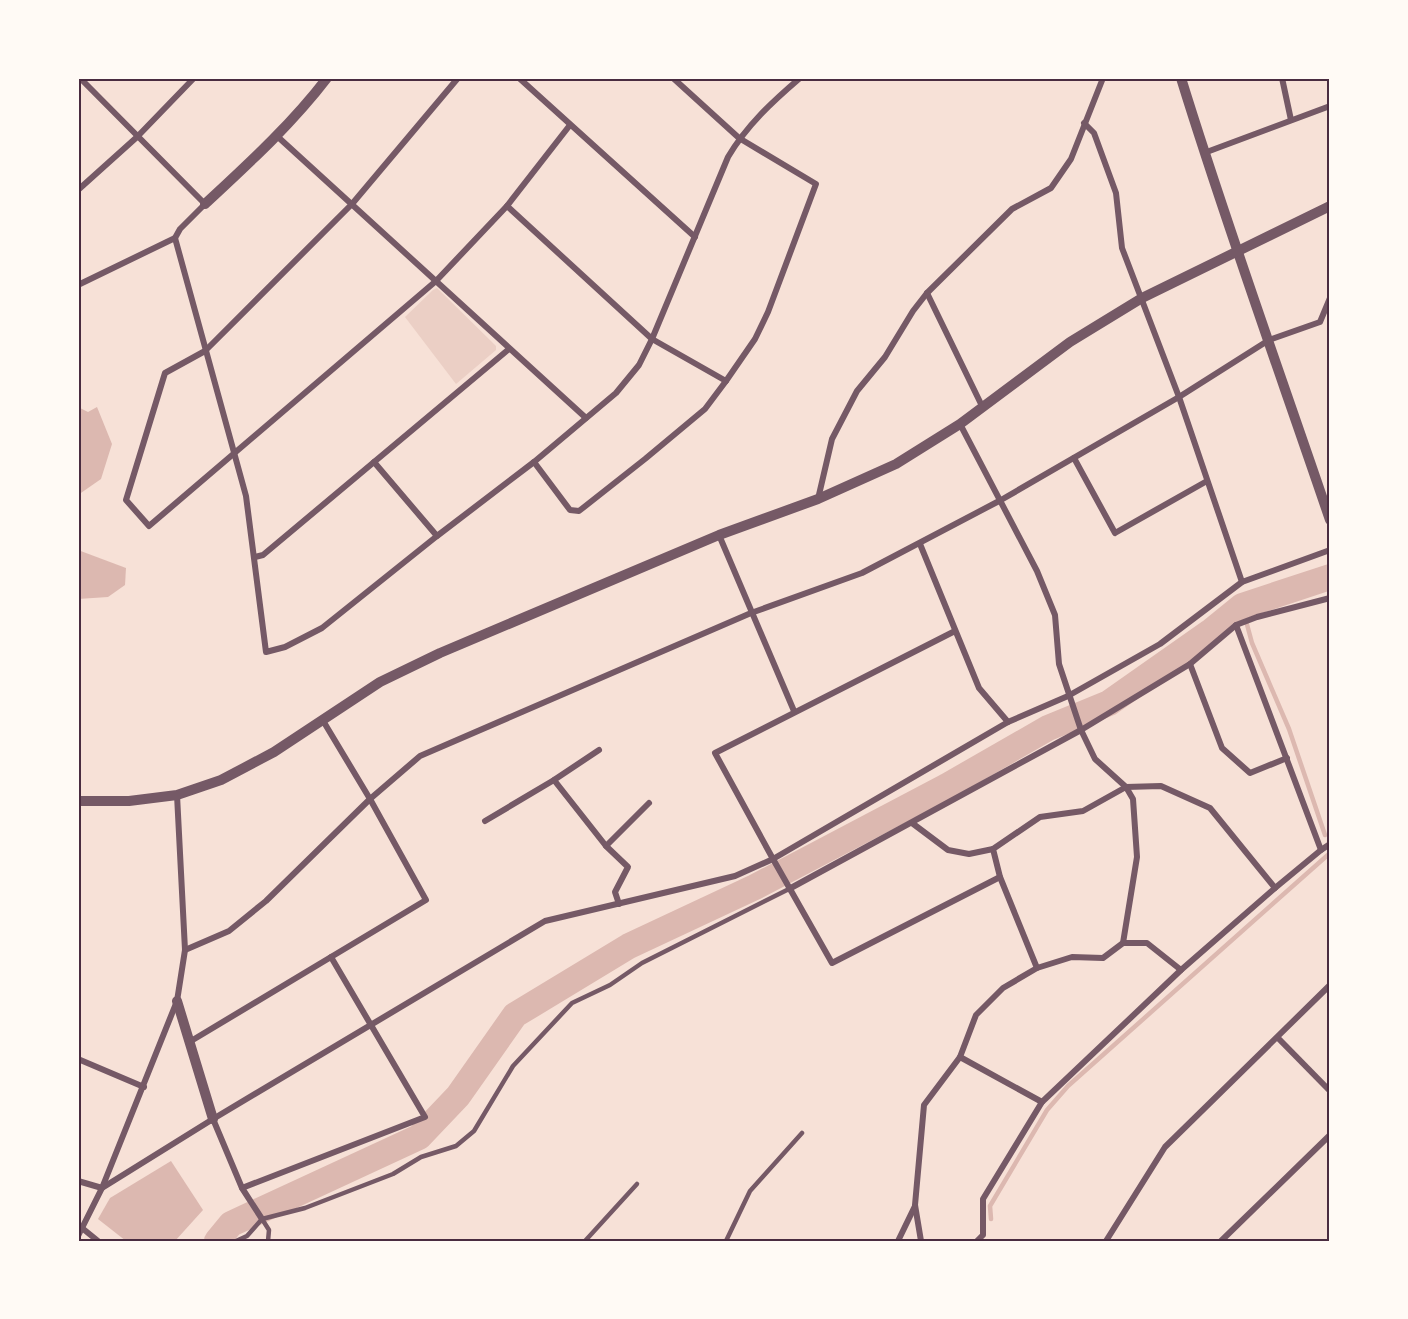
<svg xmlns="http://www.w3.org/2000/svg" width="1408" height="1319" font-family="'IBM Plex Sans',sans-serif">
<rect width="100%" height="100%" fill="#f7e1d7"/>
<polygon fill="#ebcfc5" points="437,288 496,346 496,350 456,384 405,317 433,290"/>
<g fill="#dcb8b0">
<polygon points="78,407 88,412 97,407 112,444 101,479 78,495"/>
<polygon points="78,550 126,568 125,585 108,597 78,599"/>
<polygon points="171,1161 203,1210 175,1241 126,1241 98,1219 110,1198"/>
</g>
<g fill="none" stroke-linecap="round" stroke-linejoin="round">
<g stroke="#dcb8b0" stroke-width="4.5">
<polyline points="1242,606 1252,643 1289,729 1325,835"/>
<polyline points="991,1219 990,1206 1047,1110 1068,1086 1330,853"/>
</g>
<polyline stroke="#dcb8b0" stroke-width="26" points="217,1241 231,1224 419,1137 458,1096 515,1015 629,946 755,887 947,786 1048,728 1109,703 1210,632 1242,606 1330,577"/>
<g stroke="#755966" stroke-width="4.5">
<polyline points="262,1219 269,1230 268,1241"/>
<polyline points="236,1241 247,1236 262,1219 305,1208 393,1174 421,1157 456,1146 474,1131 513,1066 572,1003 610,985 642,963 789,889"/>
<polyline points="585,1241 637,1184"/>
<polyline points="726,1241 750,1191 802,1133"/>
</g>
<g stroke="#755966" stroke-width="6">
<polyline points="458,78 352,204 205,351 165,373 126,500 149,526 436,281 507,206 570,125"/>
<polyline points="519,78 695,237"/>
<polyline points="1282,78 1291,120"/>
<polyline points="1084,123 1094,133 1116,193 1122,248 1179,397 1242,582"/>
<polyline points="278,137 586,418"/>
<polyline points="1204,153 1330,106"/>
<polyline points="78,190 137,137 194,78"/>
<polyline points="507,206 652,339 726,381"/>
<path d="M175 238 246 496 266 652 285 647 322 628 437 536 534 462 616 393 639 365 652 339 728 157C747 125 772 102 800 78"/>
<polyline points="78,285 175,238 180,229 205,204 80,78"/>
<polyline points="927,293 982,406"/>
<polyline points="1074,458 1115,533 1207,481"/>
<polyline points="374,462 437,536"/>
<polyline points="534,462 570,510 579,511 645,459 705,409 726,381 755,339 768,312 816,184 739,138 673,78"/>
<polyline points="818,499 832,439 857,391 885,357 913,311 927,293 1012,209 1051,188 1071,159 1103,78"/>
<polyline points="719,535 794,711"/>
<polyline points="920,544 979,688 1008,722"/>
<polyline points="255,557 263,555 509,349"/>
<polyline points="1236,625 1321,850"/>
<polyline points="955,631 715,753 773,859 832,963 1000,877"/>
<polyline points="1190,664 1222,748 1250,773 1287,758"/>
<polyline points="322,719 370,799 426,900 331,957"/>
<polyline points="554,780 606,846 628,867 615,892 619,904"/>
<polyline points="485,821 554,780 599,750"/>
<polyline points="912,823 948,850 969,854 993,849"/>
<polyline points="606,846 649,803"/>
<polyline points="789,889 1081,730 1190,664 1236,625 1257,617 1330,598"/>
<polyline points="1123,943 1147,943 1181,970"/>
<polyline points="185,950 229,931 266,901 370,799 420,756 751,613 862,573 1001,500 1179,397 1269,340 1320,322 1330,298"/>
<polyline points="1037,968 1000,877 993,849 1040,817 1083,811 1126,787 1161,786 1210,808 1275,888"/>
<polyline points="1278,1038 1330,1091"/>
<polyline points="191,1041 331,957 425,1117 242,1188"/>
<polyline points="960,1057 1042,1102"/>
<polyline points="78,1059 144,1087"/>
<polyline points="213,1119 242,1188 262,1219"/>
<polyline points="78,1181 102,1188 213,1119 545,921 735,876 773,859 1008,722 1068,696 1160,644 1242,582 1330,550"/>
<polyline points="82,1228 98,1241"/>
<polyline points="78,1236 102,1188 177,1001 185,950 177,795"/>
<polyline points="898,1241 915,1206"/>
<polyline points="921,1241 915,1205 924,1105 960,1057 976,1015 1003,988 1037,968 1072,957 1103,958 1123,943 1137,857 1133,799 1126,787 1095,759 1081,730 1059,664 1055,615 1037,571 960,424"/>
<polyline points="977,1241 983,1235 983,1199 1042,1102 1181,970 1275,888 1321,850 1330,844"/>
<polyline points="1106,1241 1165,1147 1330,985"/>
<polyline points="1221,1241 1330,1135"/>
</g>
<g stroke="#755966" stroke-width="10">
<path d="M1181 78C1227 227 1280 373 1330 520"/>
<path d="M205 204C248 164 291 125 327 78"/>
<polyline points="78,801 129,801 177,795 221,780 274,752 380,682 440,653 719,535 818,499 896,464 960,424 1070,342 1142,298 1330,206"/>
<polyline points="177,1001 213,1119"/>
</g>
</g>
<rect width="1408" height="1319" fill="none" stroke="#fffaf5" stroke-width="159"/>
<rect x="80" y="80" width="1248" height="1160" fill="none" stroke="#4a2c40" stroke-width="2"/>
</svg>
